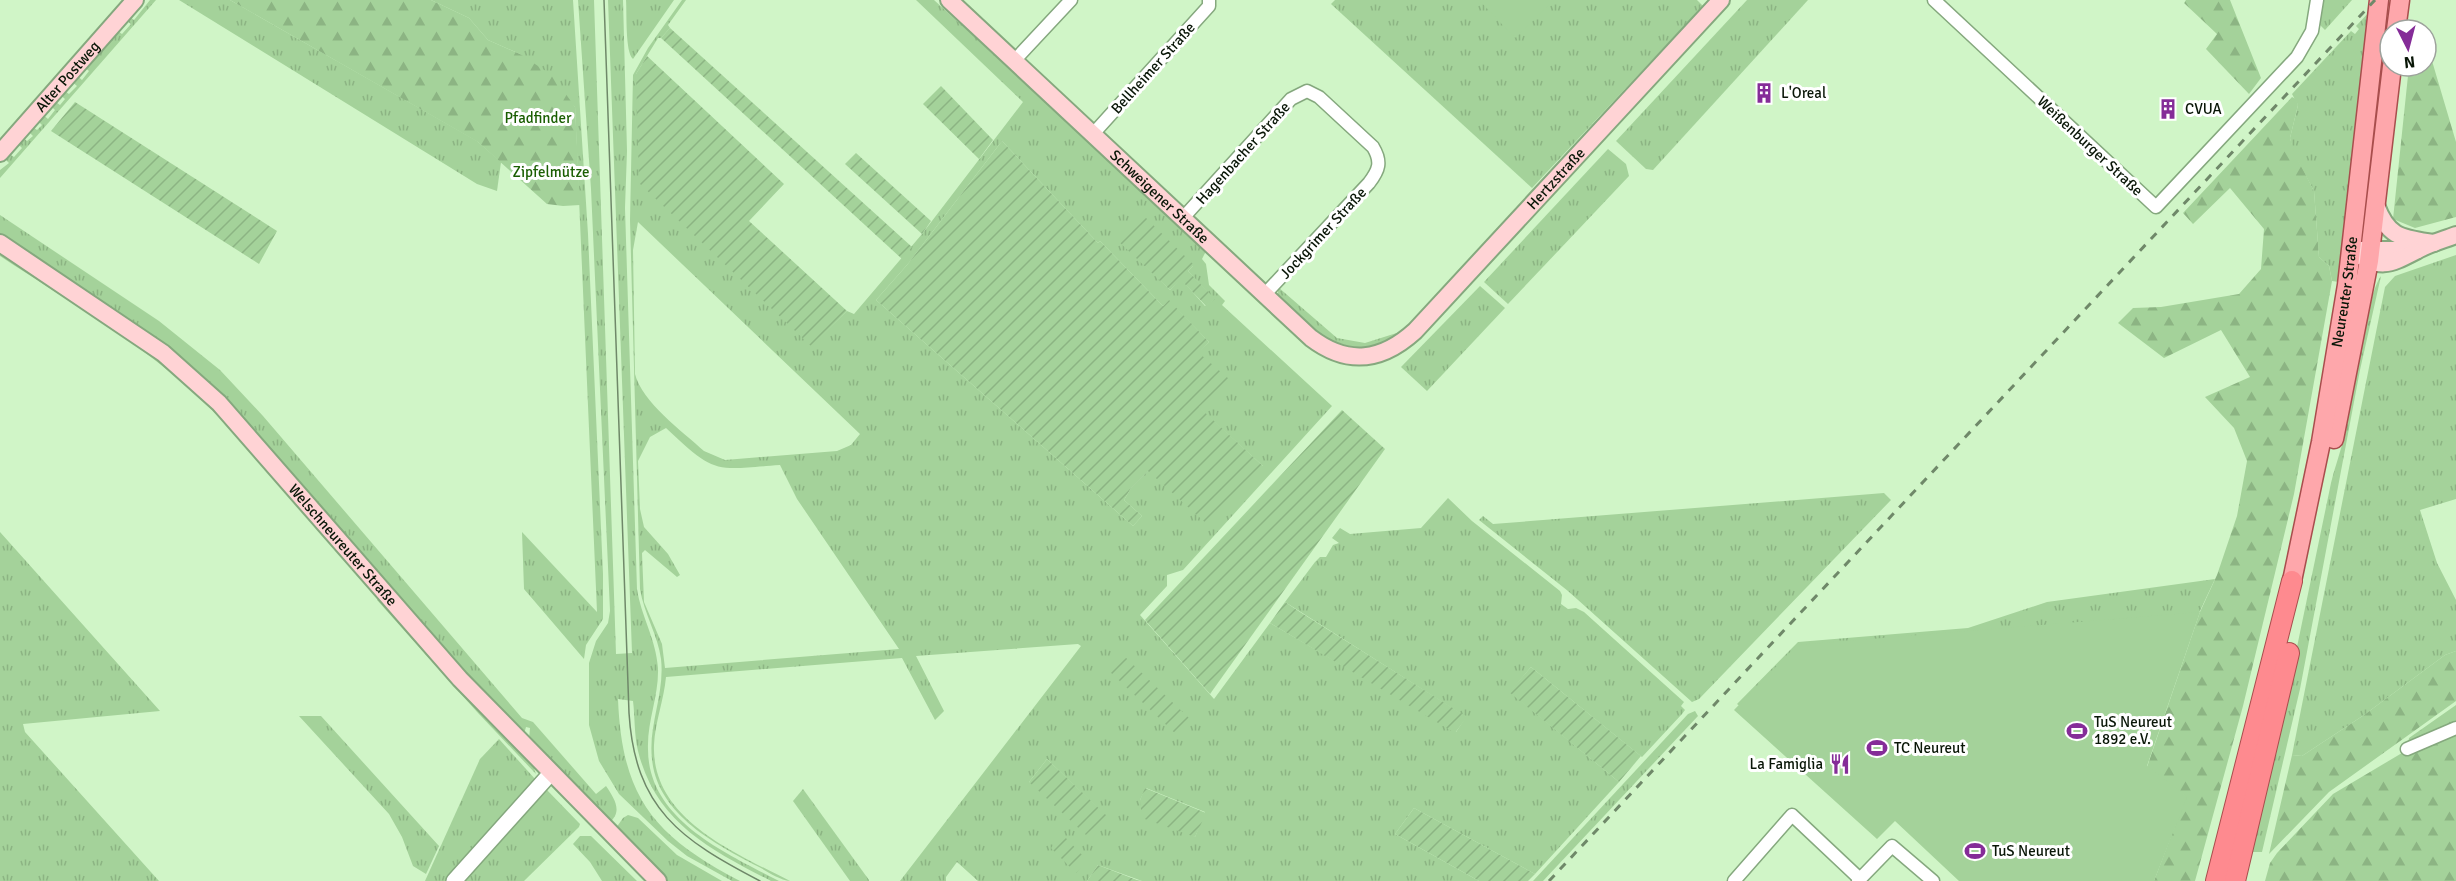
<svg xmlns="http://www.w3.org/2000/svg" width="2456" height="881" font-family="Signika,sans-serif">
<defs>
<pattern id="grass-tufts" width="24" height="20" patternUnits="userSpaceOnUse" patternTransform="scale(1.5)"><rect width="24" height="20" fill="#a4d29a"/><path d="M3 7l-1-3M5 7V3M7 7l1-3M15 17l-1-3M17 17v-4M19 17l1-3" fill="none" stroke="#8cb483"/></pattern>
<pattern id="forest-firs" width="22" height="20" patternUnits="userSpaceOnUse" patternTransform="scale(1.5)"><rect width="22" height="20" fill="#a4d29a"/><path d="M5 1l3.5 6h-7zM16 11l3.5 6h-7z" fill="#8cb483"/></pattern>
<pattern id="garden-furrows" width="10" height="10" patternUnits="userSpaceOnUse" patternTransform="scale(1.5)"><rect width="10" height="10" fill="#a4d29a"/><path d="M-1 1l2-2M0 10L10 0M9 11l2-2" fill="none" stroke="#8cb483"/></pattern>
</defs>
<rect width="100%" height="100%" fill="#d0f5c7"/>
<g fill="url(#grass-tufts)" fill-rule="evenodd">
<polygon points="150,0 156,0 0,178 0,170 9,163 3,157 7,152 14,157 22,148 16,142 21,136 27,141 33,136 27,130 30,125 37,130 42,125 36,119 41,113 48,119 55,110 49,104 53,100 60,105 65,99 58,93 62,89 69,94 77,86 70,80 75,74 82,80 89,71 83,66 115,29 122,34 131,24 124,19 127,15 134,20"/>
<polygon points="179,0 230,0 477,141 501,162 497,191 477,184"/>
<polygon points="431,0 573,0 588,234 603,574 603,619 586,645 584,659 524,589 522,532 597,612 575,107 520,54 488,40 469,18"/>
<path d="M578 0H594L616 654 632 653 608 0H623L627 151 625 208 637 589C641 616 656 639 658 668 659 696 647 721 648 749 648 820 726 853 779 881H771C711 850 656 823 638 751 634 735 635 717 633 701L618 699C622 798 654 836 740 881H732L687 856 668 841 619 794 599 761 589 725V663L596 641 608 623 610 611 591 189Z"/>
<path d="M626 0H674L633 59C625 52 627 13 626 0Z"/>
<path d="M682 0H686L668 25 670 28 661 38H658L636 74 812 346 847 311 854 314 922 234 1023 102 916 0H934L958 22 961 20 1207 249 1202 259 1206 264 1209 285 1225 301 1222 305 1332 406 1183 570 1167 575V586L1140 615 1214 699 1270 623 1456 732 1466 717 1285 602 1315 562 1320 557H1326L1333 545 1339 543 1332 538 1340 528 1350 534 1421 528 1448 498 1472 521 1560 591 1562 595 1561 604 1568 609 1576 608 1584 612 1684 702 1681 706 1685 710 1682 714 1642 757 1531 667 1510 692 1619 782 1535 874 1414 808 1395 834 1479 881H1142L1098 865 1087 881H978L957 862 946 877V881H900L1081 646 1078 644 916 656 944 711 935 720 902 658 666 677C664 700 655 722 654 745 651 819 736 853 790 881 779 880 767 871 757 866 715 844 657 814 652 759 648 725 665 694 661 659 658 635 644 614 640 589L630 220 633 75 648 48ZM1002 141 1098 243 1100 241 1163 306 1169 301 1209 342 1199 352 1198 407 1263 466 1148 471 1131 488 1124 500 1142 516 1133 526 876 300 907 265ZM638 222 860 434 851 445 837 451 725 460 704 451C682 431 642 402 635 374L633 250ZM1118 239 1193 266 1188 271 1214 299 1205 306 1181 279 1170 290ZM666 428C716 475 714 470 780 465L797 499 899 649 665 668 662 644 644 602 642 553 645 550 677 577 680 575 668 554 644 527 640 509 638 461 650 437ZM1047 759 1106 816 1029 782ZM1146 788 1205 812 1195 837 1140 800Z"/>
<polygon points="1335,0 1697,0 1703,6 1532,188 1331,4"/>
<polygon points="1747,0 1808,0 1653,170 1646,169 1616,141"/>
<polygon points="2323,0 2352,0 2325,30 2320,25"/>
<polygon points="2372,9 2359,98 2339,282 2332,281 2329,266 2319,257 2314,191 2293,152 2290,138 2298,105 2292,94 2351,31 2355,34 2359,29 2356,26"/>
<polygon points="1608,149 1626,164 1629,176 1508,304 1484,282"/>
<path d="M0 215 159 321 220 370 263 416 522 718 533 722 596 794 606 786C614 798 623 811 610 822L529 739 530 728 526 727 524 734 500 712 226 402 0 236Z"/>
<path d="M0 251 157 356 222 415 377 593 374 595C314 526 252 444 184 384 128 335 62 297 0 256Z"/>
<polygon points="2456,255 2456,499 2420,510 2437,563 2456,600 2456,651 2445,655 2364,715 2302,756 2292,755 2385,287 2395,276"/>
<path d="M2381 276 2360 370 2300 689 2262 852H2251L2269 782 2331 483C2336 463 2343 445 2347 425 2353 392 2365 299 2381 276Z"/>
<polygon points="1480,286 1505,308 1427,391 1401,367"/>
<path d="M1278 287 1337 338 1365 343 1403 331C1387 348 1358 358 1335 348 1322 343 1290 310 1278 299Z"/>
<polygon points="1884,493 1891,500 1699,699 1692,702 1568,591 1479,520 1483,516 1493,524"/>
<polygon points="0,532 160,711 23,724 25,732 159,881 0,881"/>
<polygon points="2215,579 2199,613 1750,714 1737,704 1798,642 1968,628 2047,602"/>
<polygon points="381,597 534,768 536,774 478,713 377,600"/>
<polygon points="1695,711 1698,716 1543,881 1533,881 1688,714"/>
<polygon points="299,716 321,716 439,846 426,874 413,866 402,837 389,814"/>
<polygon points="499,739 535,779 445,881 425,881 480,759"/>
<polygon points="546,789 580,824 579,827 524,881 462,881"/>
<polygon points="803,789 869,880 869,881 850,881 793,801"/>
<polygon points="628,815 638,818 677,855 722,881 667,881 616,828 623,818"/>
<polygon points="580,836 591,836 637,881 602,881 590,862 573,844"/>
</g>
<g fill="url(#forest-firs)">
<polygon points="230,0 431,0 469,18 488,40 520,54 553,76 575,107 580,205 563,206 547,204 478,142"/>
<polygon points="2186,0 2230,0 2261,78 2249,94 2206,49 2217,34 2184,3"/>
<polygon points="2427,44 2456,142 2456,217 2415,228 2393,219 2409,66 2426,66"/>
<polygon points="2292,97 2296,99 2298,105 2290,138 2294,152 2314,191 2319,257 2329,266 2332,281 2294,494 2243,706 2195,881 2154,881 2186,797 2147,767 2200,612 2217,575 2237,516 2247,461 2234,428 2205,397 2250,377 2221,330 2164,358 2118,323 2133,308 2161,307 2239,294 2261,269 2264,229 2230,188 2193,224 2183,213"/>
<polygon points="2456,651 2456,701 2329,792 2269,854 2292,755 2302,756 2364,715 2445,655"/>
<polygon points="2456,705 2456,881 2265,881 2270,863 2277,853 2333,794 2407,750 2409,738"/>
</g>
<g fill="url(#garden-furrows)">
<polygon points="670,28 912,247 902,259 661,38"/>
<polygon points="647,56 784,184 749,221 847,311 812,347 639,183 636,74"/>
<polygon points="941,86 993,140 979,159 923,104"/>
<polygon points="75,102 277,231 259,264 51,131"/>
<polygon points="1002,141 1098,243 1100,241 1163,306 1169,300 1209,342 1199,353 1229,379 1199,407 1263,466 1208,525 1148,471 1131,488 1124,500 1142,516 1133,526 876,300 907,265"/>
<polygon points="856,153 931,221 922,234 845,164"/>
<polygon points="1143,215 1194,265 1188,271 1215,299 1206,306 1181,280 1170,290 1117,240"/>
<polygon points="1342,410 1385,449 1210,694 1145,620"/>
<polygon points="1285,602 1300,612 1467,717 1455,733 1270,623"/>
<polygon points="1122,654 1190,719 1178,736 1108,670"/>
<polygon points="1531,667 1641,756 1619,782 1509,692"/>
<polygon points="1047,759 1107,816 1086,835 1029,782"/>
<polygon points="1145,788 1206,813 1195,837 1142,818 1140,800"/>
<polygon points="1414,808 1535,874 1528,881 1479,881 1395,834"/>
<polygon points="1063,835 1087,860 1076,873 1051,848"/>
<polygon points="1098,865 1137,880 1142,881 1087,881"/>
</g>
<g fill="#a4d29a">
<polygon points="1479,0 1551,0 1552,2 1515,38"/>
<polygon points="2200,612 2147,766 2187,797 2154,881 1959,881 1895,821 1877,839 1734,710 1797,645"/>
</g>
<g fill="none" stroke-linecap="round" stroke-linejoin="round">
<g stroke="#85a87e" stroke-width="15">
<g id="minor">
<polyline points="1934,0 2156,207 2297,57 2312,31 2317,0"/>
<polyline points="1014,61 1071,0"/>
<polyline points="1093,134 1209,6 1209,0"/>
<path d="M1182 219 1291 99 1307 91 1319 97 1373 147C1382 162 1379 170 1369 183L1265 294"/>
<polyline points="2407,749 2456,728"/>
<polyline points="1734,881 1792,815 1860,879"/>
<polyline points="1858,881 1892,846 1933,881"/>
</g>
</g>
<g stroke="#85a87e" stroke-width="18">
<polyline id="tertiary" points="454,881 551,773"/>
</g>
<g stroke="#85a87e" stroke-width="20">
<g id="secondary">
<path id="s1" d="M949 0 1311 338C1348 366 1382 361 1415 331L1721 0"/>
<path id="s2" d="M0 153 135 0"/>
<path d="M2376 205C2388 238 2402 238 2434 243"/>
<path id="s3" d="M0 243 163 353 219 403 460 679 658 881"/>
<polyline points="2359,250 2417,250"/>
<path d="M2352 251C2381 269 2387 266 2416 251 2428 244 2443 240 2456 235"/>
</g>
</g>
<g stroke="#a84e4d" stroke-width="21">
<g id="primary">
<polyline points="2396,30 2400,0"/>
<polyline points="2334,439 2369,261 2392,66"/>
<path id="s4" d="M2292 581 2321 442 2347 285 2379 0"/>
</g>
</g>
<g stroke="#a84e4d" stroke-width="22">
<g id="trunk">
<polyline points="2216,881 2292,581"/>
<polyline points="2235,881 2289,653"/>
</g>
</g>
<use href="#minor" stroke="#fff" stroke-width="12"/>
<use href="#tertiary" stroke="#fff" stroke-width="15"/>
<use href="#secondary" stroke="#ffd3d5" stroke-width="16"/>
<use href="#primary" stroke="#fea7ab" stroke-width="18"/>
<use href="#trunk" stroke="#fe8a8f" stroke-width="20"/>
<path stroke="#6f8869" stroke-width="1.5" d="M604 0 629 713C635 809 681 840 760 881"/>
<polyline stroke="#6f8869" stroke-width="3" stroke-dasharray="8 8" stroke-linecap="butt" points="1549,881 2375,0"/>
</g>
<defs>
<g id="building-bare" transform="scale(1.62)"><path d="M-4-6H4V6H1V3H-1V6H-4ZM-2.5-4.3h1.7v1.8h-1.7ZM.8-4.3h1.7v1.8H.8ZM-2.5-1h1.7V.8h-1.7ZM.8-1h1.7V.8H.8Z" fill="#852c98" stroke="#fff" stroke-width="2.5" paint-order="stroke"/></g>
<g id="stadium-bare" transform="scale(1.62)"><path d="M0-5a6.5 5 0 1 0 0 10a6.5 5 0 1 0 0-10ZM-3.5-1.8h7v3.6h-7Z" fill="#852c98" stroke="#fff" stroke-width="2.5" paint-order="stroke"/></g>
<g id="restaurant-bare" transform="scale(1.62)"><path d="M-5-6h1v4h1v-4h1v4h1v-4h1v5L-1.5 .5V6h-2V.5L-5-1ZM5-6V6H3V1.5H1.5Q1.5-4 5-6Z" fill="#852c98" stroke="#fff" stroke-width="2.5" paint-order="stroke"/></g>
</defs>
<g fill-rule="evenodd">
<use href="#building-bare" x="1764" y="93"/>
<use href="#building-bare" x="2168" y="109"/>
<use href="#stadium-bare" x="2077" y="731"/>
<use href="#stadium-bare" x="1877" y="748"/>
<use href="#restaurant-bare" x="1840" y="764"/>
<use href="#stadium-bare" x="1975" y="851"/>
</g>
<g text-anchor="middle" stroke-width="6" stroke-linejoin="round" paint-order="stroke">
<g font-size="15" fill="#091607" stroke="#fff">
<text transform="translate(1153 68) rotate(-48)" y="5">Bellheimer Straße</text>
<text dy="5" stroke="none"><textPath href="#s2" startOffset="102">Alter Postweg</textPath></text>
<text transform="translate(2090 146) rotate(43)" y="5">Weißenburger Straße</text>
<text transform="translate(1243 153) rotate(-48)" y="5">Hagenbacher Straße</text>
<text dy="5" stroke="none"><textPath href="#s1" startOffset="818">Hertzstraße</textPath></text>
<text dy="5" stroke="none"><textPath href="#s1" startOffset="288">Schweigener Straße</textPath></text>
<text transform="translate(1323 233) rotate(-47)" y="5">Jockgrimer Straße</text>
<text dy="5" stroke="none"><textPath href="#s4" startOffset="294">Neureuter Straße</textPath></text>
<text dy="5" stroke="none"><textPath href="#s3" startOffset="460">Welschneureuter Straße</textPath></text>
</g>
<g font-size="15" fill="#091607" stroke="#fff" text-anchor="start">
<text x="1781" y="98">L'Oreal</text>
<text x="2185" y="114">CVUA</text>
<text x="2094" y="727">TuS Neureut<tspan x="2094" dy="17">1892 e.V.</tspan></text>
<text x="1894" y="753">TC Neureut</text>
<text x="1823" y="769" text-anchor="end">La Famiglia</text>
<text x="1992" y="856">TuS Neureut</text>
</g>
<g font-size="15" fill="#1a5e02" stroke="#fff">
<text x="538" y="123">Pfadfinder</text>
<text x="551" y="177">Zipfelmütze</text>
</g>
</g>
<g transform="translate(2408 48) rotate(174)"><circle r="28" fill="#ffffff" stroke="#9da29c" stroke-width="1.5"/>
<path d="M0-4.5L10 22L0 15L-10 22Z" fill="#852c98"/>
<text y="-9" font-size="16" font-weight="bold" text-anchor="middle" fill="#091607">N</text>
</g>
</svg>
